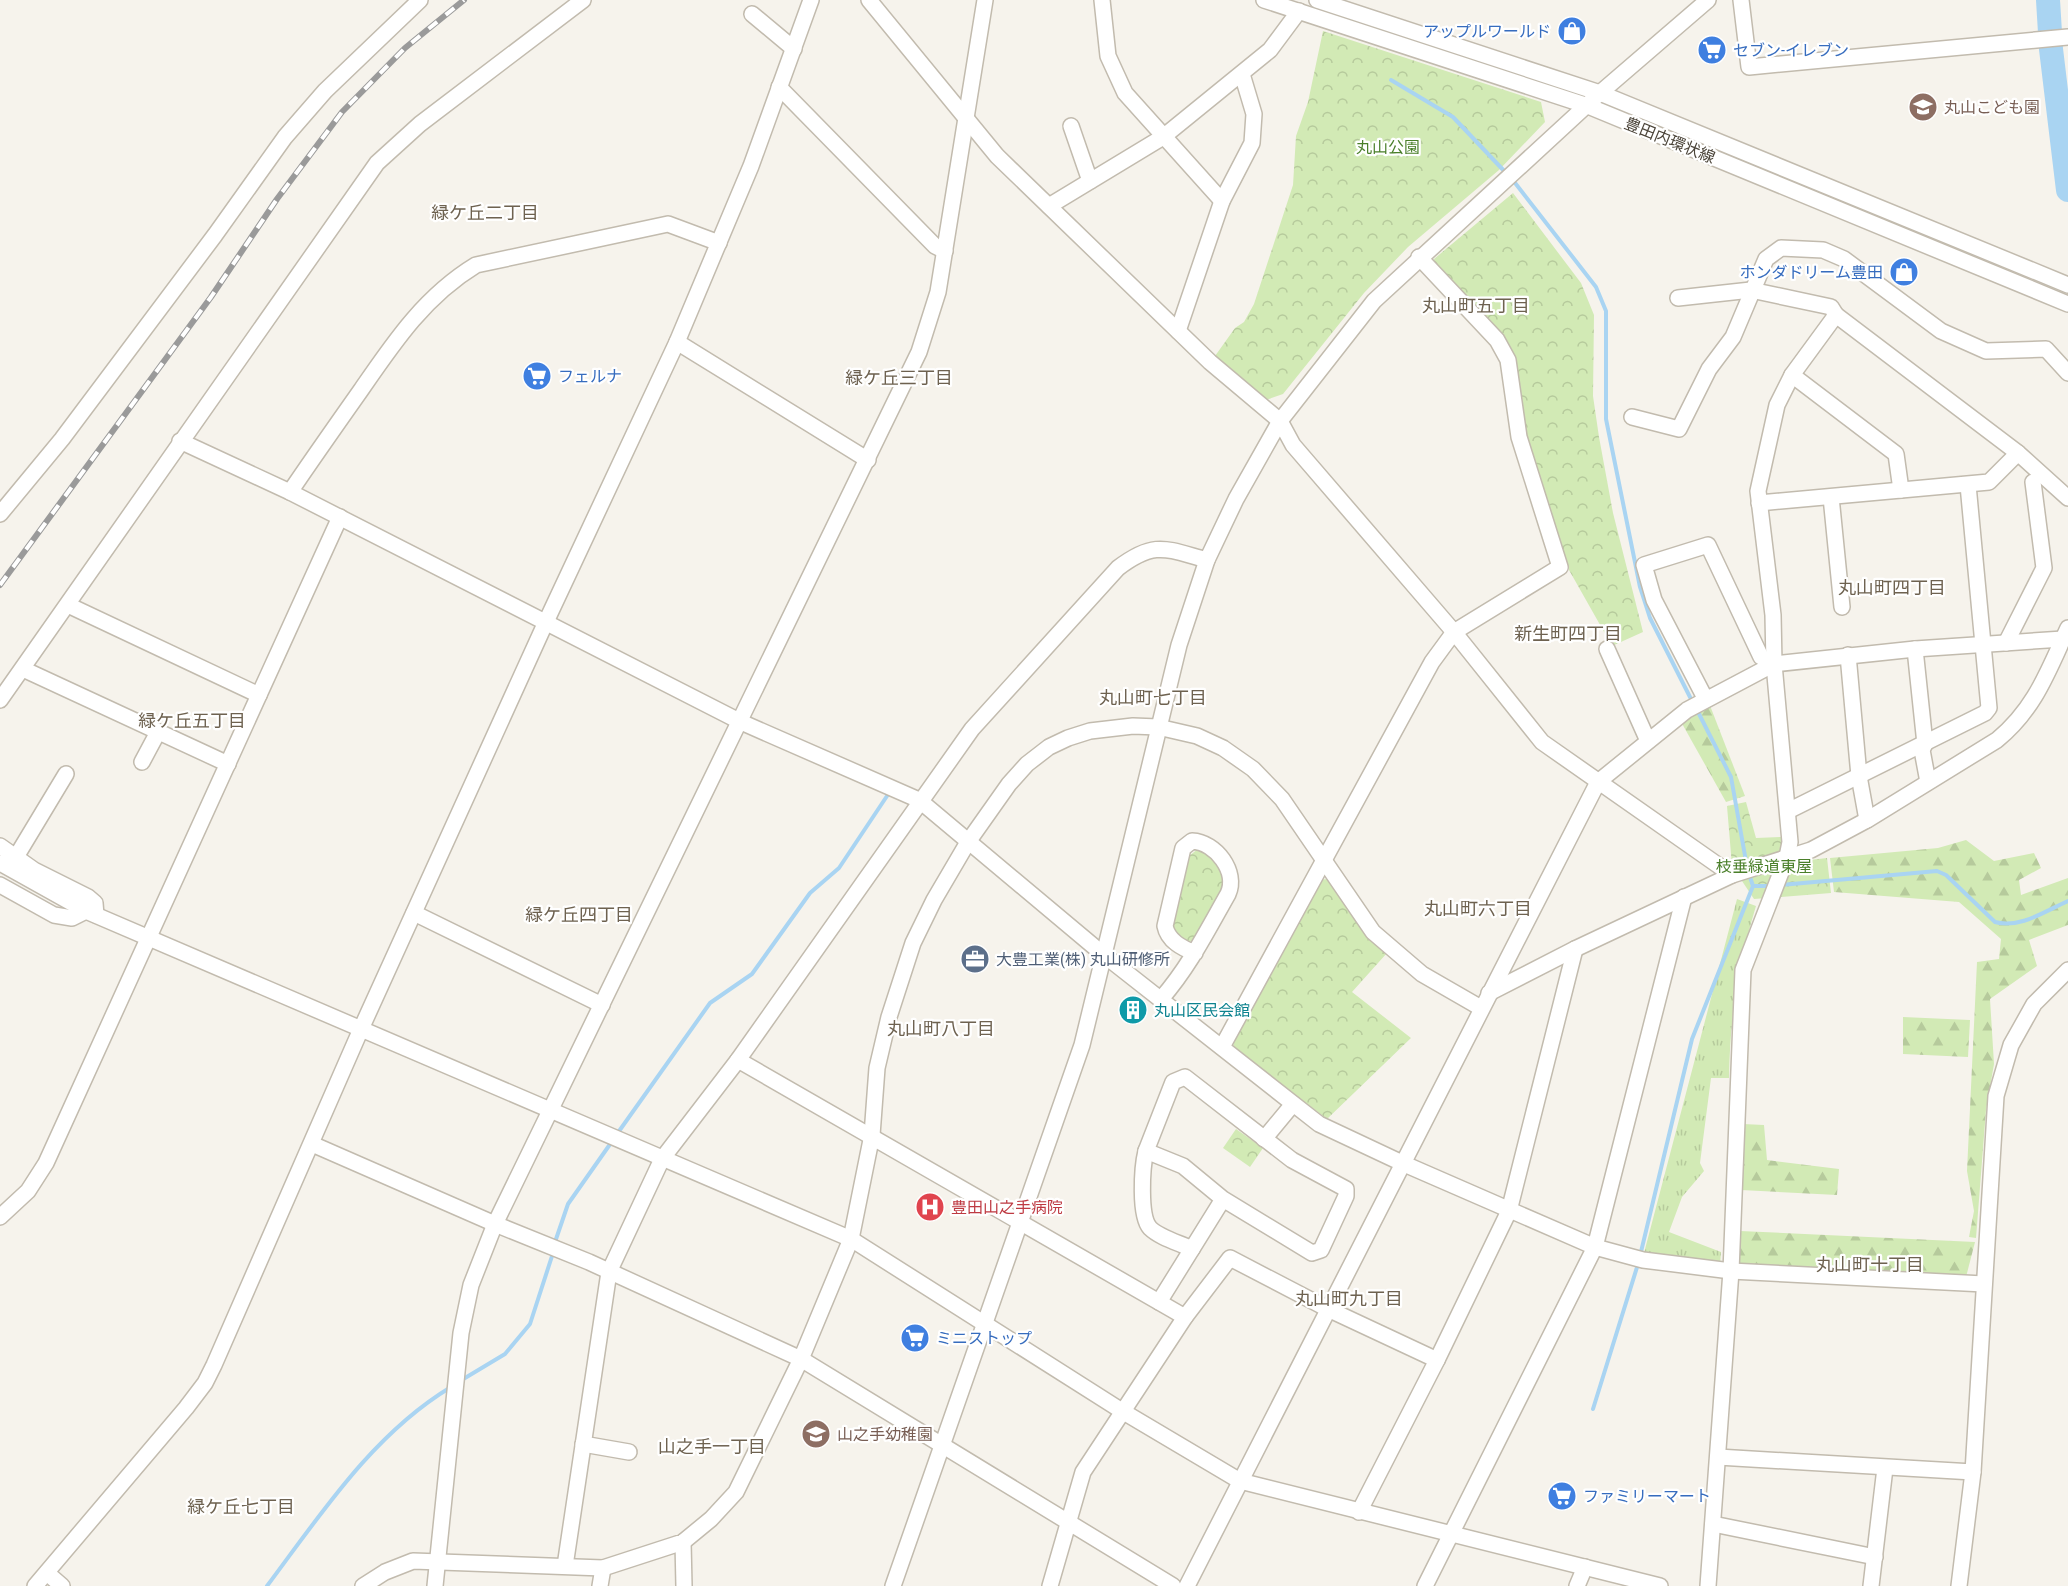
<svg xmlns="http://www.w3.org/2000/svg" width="2068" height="1586" font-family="'Roboto Condensed','Noto Sans JP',sans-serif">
<defs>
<pattern id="grass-tufts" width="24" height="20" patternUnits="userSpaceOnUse" patternTransform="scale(1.5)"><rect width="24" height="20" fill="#d2eab5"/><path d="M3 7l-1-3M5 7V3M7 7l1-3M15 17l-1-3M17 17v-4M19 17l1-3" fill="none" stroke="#b6ca9c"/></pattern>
<pattern id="forest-firs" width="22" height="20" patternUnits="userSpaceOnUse" patternTransform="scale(1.5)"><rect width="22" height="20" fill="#d2eab5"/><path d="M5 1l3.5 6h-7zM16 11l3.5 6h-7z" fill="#b6ca9c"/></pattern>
<pattern id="park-crowns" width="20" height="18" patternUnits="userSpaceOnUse" patternTransform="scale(1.5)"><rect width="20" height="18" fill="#d2eab5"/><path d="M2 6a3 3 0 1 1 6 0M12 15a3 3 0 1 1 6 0" fill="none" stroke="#b6ca9c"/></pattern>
</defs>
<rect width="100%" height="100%" fill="#f6f3ec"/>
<path fill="url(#grass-tufts)" d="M1737 899 1756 906C1738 965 1730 1017 1729 1078H1711L1700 1163 1704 1171 1682 1197 1669 1232 1721 1252 1720 1265 1644 1253Z"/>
<g fill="url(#forest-firs)">
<polygon points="1709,703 1745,796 1726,802 1680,720"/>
<polygon points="1966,840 1994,861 2034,853 2041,868 2019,880 2021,895 2068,878 2068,925 2029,940 2037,966 1990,999 1994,1064 1986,1110 1976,1238 1969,1237 1974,1211 1967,1171 1977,962 1999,959 2001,939 1959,902 1834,892 1830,858 1938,848"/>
<polygon points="1903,1017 1970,1020 1968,1057 1903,1054"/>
<polygon points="1743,1124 1764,1125 1767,1160 1839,1169 1837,1195 1741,1190"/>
<polygon points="1740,1231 1975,1242 1966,1277 1740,1263"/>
</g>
<g fill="url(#park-crowns)">
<polygon points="1323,31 1541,102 1545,122 1499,170 1408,247 1364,293 1283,394 1266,400 1215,356 1235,328 1244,322 1254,304 1293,185 1296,136 1308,102"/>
<polygon points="1513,193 1581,283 1594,315 1593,396 1599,437 1613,513 1643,632 1612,646 1569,570 1525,439 1518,378 1513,359 1435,266 1434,259"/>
<polygon points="1746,802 1756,838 1781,837 1792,862 1827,858 1831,893 1754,899 1732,866 1727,806"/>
<path d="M1198 849C1214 854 1220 868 1225 884L1198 936 1191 941H1185L1171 928 1189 856Z"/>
<polygon points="1327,879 1368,935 1387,953 1352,992 1411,1038 1327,1119 1234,1049 1233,1039 1319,880"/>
<polygon points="1236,1129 1263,1148 1250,1167 1223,1148"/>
</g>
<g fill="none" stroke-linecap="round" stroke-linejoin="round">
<g stroke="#a9d4f2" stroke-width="4">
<polyline points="1391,80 1453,117 1507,174"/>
<polyline points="1512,179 1596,287 1606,311 1606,419 1640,587 1650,618 1692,701"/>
<polyline points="1696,708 1731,777 1747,867"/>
<path d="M1781 885 1937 871 1946 875 1995 922C2020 929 2045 911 2068 901"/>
<polyline points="1753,886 1770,886"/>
<polyline points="617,1134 710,1003 752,974 810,893 839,868 889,793"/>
<polyline points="554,1245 568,1204 613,1140"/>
<polyline points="1640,1256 1692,1039 1753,886 1749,874"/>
<polyline points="460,1381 505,1354 530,1324 553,1253"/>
<polyline points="1593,1409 1638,1264"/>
<path d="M267 1586C321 1514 373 1434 451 1387"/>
</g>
<polyline stroke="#a9d4f2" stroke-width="24" points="2048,0 2051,49 2068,190"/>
<g stroke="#c2bbae" stroke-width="18">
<g id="minor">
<polyline points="869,0 997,156 1210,362 1280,421 1293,445 1454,632 1542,742 1732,875"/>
<polyline points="1102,0 1108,56 1125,93 1222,201"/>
<polyline points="1264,0 1588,106 2068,304"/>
<polyline points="1317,0 1600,93 2068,285"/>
<polyline points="1741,0 1749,67 2068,37"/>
<polyline points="752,14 794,49"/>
<polyline points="779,87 935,246 945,251"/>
<polyline points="1071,126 1090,181"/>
<polyline points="1049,206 1163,137 1270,50 1299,11"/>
<polyline points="1678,298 1751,290 1831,307 1836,315"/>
<polyline points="1178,331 1222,201 1252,143 1254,114 1242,74"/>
<polyline points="677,342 868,460"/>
<polyline points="1792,375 1896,454 1901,490"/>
<polyline points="1632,417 1679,429 1709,369 1733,337 1766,259 1781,248 1823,250 1844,259 1941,331 1986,351 2046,349 2068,373"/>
<polyline points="180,441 290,492 741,722 919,800 1104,955 1319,1124 1402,1163 1595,1247 1643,1260 1731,1271 1984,1284"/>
<path d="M290 492C313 458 337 424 361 390 394 342 425 296 476 265L668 224 719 243"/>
<polyline points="1831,497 1842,607"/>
<polyline points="1759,503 1989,482 2018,453"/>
<polyline points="0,514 62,439 215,235 285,137 325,91 420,0"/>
<polyline points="68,605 259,695"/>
<polyline points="2006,643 2044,568 2033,482"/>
<polyline points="1607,649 1648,741"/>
<polyline points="1915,649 1925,744 1922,750 1928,782"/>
<polyline points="1848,655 1859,776 1867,820"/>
<polyline points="23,669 228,764"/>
<polyline points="1705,698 1654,600 1644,565 1708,545 1761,657 1774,664"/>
<polyline points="0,700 377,163 420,124 583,0"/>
<polyline points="142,762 158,732"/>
<polyline points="1788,811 1985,713 1989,708 1968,485"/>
<polyline points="0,846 34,870 88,897 95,903 96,915"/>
<polyline points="16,857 66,774"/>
<polyline points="0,863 86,911 851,1239 1122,1411 1240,1481 1660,1586"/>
<polyline points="0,885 54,915 72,918 86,911"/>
<polyline points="414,913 602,1005"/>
<path d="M1489 993 1575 949 1732 875 1811 850 1867 820 1997 740C2035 709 2048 671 2068 628"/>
<path d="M1161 999C1189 967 1207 931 1228 894 1238 872 1216 842 1192 841L1183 848 1165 926C1168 941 1182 948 1195 953"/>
<polyline points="1222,1047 1432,662 1454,632 1560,567 1519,437 1508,360 1497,340 1419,257"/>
<polyline points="738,1060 1185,1317"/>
<polyline points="1264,1139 1293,1104"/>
<polyline points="312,1144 495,1224 589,1262 801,1359 1173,1586"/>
<path d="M1146 1151C1142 1167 1139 1216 1150 1228 1160 1238 1180 1243 1192 1249"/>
<polyline points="0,1217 28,1191 46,1163 340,517"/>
<polyline points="1159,1302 1223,1199 1312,1253 1321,1250 1346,1196 1346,1189 1292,1160 1185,1077 1173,1082 1146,1151 1183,1166 1223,1199"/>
<polyline points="583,1444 629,1452"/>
<polyline points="1718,1457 1973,1472"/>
<polyline points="1359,1512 1437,1360 1509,1211 1575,949"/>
<polyline points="1713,1524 1875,1557"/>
<polyline points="683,1542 684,1586"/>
<path d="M565 1566 609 1272 662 1159 738 1060 972 729 1118 568C1155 540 1166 549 1207 560"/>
<polyline points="47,1573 62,1586"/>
<polyline points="35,1586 186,1408 205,1383 214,1365 361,1029 545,624 677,342 751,166 811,0"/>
<polyline points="363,1586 385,1572 413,1561 603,1568 683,1542 711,1519 736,1492 801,1359 851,1239 872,1135 877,1068 889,1017 913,943 934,900 968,842 1009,784 1027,764 1049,747 1068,738 1090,731 1133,726 1158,727 1197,736 1223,748 1253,769 1282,799 1373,932 1422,974 1481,1008"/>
<polyline points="435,1586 461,1333 471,1285 495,1224 919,352 938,292 985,0"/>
<polyline points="600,1586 603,1568"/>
<polyline points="893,1586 1082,1045 1179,645 1207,560 1236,499 1280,421 1374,301 1600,93 1708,0"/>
<polyline points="1050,1586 1083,1472 1185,1317 1230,1258 1328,1309 1437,1360"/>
<polyline points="1187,1586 1598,782 1687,710 1774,664 1915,649 2063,639"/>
<polyline points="1425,1586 1595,1247 1684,897"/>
<polyline points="1577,1586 1585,1567"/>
<polyline points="1708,1586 1731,1271 1743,970 1787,857 1790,842 1774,664 1773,615 1758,491 1777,405 1792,375 1836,315 2018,453 2068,498"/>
<polyline points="1871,1586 1885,1468"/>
<polyline points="1959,1586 1973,1472 1996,1096 2011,1045 2034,1004 2068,970"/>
</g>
</g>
<use href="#minor" stroke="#fff" stroke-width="15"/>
<g stroke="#9a9a9a" stroke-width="6">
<polyline id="rail" points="0,585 211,297 277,199 342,112 405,48 464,0"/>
</g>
<use href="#rail" stroke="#fff" stroke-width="4" stroke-dasharray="11" stroke-linecap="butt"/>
</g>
<defs>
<g id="shop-disc" transform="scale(1.5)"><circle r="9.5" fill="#3f7fe0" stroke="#fff"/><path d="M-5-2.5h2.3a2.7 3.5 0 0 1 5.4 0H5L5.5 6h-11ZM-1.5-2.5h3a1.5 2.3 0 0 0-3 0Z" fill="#fff"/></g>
<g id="supermarket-disc" transform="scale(1.5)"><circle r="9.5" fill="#3f7fe0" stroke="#fff"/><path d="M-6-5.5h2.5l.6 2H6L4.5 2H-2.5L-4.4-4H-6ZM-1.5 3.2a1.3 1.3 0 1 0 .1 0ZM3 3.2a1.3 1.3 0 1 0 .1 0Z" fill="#fff"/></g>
<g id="school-disc" transform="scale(1.5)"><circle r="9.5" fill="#8d6e63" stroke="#fff"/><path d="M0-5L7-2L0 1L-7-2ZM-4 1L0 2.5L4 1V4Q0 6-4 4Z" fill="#fff"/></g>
<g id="office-disc" transform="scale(1.5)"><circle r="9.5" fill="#5c6f8a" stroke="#fff"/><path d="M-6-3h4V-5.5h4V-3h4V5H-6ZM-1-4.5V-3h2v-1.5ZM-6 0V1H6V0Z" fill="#fff"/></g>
<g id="building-disc" transform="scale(1.5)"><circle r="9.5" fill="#0f9aa8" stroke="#fff"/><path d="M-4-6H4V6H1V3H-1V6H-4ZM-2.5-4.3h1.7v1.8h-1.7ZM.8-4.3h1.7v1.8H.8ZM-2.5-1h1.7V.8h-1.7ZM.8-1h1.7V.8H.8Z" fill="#fff"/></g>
<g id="hospital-disc" transform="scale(1.5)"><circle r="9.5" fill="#e0444e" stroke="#fff"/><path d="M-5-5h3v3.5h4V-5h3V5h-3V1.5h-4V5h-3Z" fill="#fff"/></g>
</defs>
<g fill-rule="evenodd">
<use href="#shop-disc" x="1572" y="31"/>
<use href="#supermarket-disc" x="1712" y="50"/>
<use href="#school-disc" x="1923" y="107"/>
<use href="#shop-disc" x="1904" y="272"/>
<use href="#supermarket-disc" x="537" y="376"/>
<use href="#office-disc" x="975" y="959"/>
<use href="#building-disc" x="1133" y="1010"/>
<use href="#hospital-disc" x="930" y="1207"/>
<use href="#supermarket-disc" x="915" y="1338"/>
<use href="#school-disc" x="816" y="1434"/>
<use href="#supermarket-disc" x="1562" y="1496"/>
</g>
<g text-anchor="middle" stroke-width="4.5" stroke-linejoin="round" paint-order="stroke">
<g font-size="16" fill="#366cbe" stroke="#fff" text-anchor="start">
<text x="1551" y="37" text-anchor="end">アップルワールド</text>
<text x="1733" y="56">セブン-イレブン</text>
<text x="1883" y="278" text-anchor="end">ホンダドリーム豊田</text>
<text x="558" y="382">フェルナ</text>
<text x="936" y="1344">ミニストップ</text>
<text x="1583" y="1502">ファミリーマート</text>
</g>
<g font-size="16" fill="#785e54" stroke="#fff" text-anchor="start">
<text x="1944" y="113">丸山こども園</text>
<text x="837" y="1440">山之手幼稚園</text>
</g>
<g font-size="16" fill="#4b4439" stroke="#fff">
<text transform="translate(1670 140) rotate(22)" y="6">豊田内環状線</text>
</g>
<g font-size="16" fill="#4a7f2a" stroke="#fff">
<text x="1388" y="153">丸山公園</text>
<text x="1764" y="872">枝垂緑道東屋</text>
</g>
<g font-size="16" fill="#4e5e75" stroke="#fff" text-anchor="start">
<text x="996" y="965">大豊工業(株) 丸山研修所</text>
</g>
<g font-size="16" fill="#0d838f" stroke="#fff" text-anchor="start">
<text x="1154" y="1016">丸山区民会館</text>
</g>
<g font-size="16" fill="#be3a42" stroke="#fff" text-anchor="start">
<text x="951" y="1213">豊田山之手病院</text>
</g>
<g font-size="18" fill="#6e6250" stroke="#fff">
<text x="485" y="219">緑ケ丘二丁目</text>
<text x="1476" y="312">丸山町五丁目</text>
<text x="899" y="384">緑ケ丘三丁目</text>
<text x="1892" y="594">丸山町四丁目</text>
<text x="1568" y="640">新生町四丁目</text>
<text x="1153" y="704">丸山町七丁目</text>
<text x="192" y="727">緑ケ丘五丁目</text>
<text x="1478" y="915">丸山町六丁目</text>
<text x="579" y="921">緑ケ丘四丁目</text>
<text x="941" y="1035">丸山町八丁目</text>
<text x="1870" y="1271">丸山町十丁目</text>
<text x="1349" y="1305">丸山町九丁目</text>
<text x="712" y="1453">山之手一丁目</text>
<text x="241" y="1513">緑ケ丘七丁目</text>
</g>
</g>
</svg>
